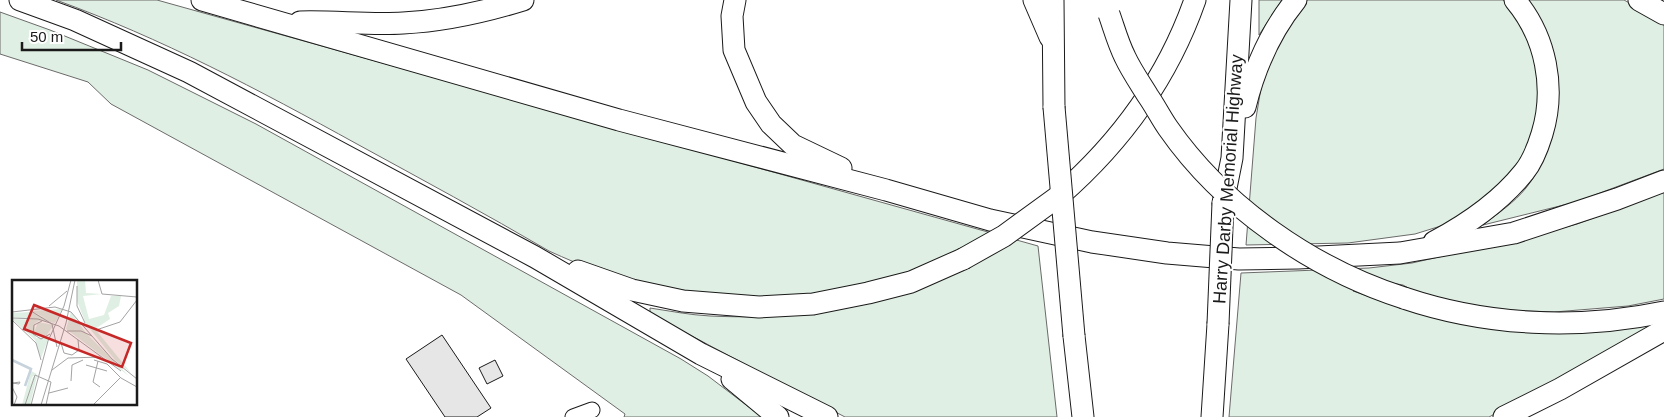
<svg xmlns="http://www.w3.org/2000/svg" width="1664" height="417" font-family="Arial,sans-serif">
<rect width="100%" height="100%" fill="#fff"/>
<g fill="#e0efe3" stroke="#6a6a6a">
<path d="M56 0H157L1038 246 1057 417H845L650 314V308C670 311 690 315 710 316 774 319 842 314 903 293 937 282 969 265 1000 248L1003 245 987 236C977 242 967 249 957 254 890 290 800 301 724 299 701 298 676 292 653 288 617 280 582 266 549 251 486 214 421 179 357 144 259 90 161 38 56 0Z"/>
<polygon points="1259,0 1282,0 1259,35"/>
<polygon points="1305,0 1503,0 1520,20 1538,69 1537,122 1520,164 1486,201 1444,225 1415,234 1348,243 1246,245 1256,118 1262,82 1267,64"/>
<path d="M1527 0H1624L1664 22V169L1576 202 1483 225C1497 214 1515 202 1526 188 1568 134 1570 53 1527 0Z"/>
<polygon points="0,12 50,30 148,70 256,124 681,359 708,376 762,417 624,417 625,414 461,295 111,104 88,82 0,54"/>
<polygon points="1664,192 1664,299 1628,306 1554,312 1481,309 1424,297 1403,285 1391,283 1353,291 1408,310 1664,324 1489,417 1229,417 1241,273 1369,268 1412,263 1532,236 1577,224"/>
</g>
<g fill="#e6e6e6" stroke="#1a1a1a">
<polygon points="442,335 491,408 477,417 445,417 406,359"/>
<polygon points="495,360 503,376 487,384 479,368"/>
</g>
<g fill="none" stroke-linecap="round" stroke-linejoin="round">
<g stroke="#1a1a1a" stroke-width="17">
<polyline id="minor" points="573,417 592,410"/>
</g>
<g stroke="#1a1a1a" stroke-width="23">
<g id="highway">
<polyline points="20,0 75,20 189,72 535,257 701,354 827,417"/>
<polyline points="202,0 619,120 886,190 990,220 1092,242 1167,253 1239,259 1298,258 1400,253 1514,233 1617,199 1664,181"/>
<polyline points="735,0 732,16 734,50 756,102 771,124 793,145 841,168"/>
<polyline points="1034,0 1050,37"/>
<polyline points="1053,0 1054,107"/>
<polyline points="1639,0 1664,14"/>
<path d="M300 22C335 21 369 25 403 23 445 21 484 12 523 0"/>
<path d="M1245 107C1255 66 1270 32 1296 0"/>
<path d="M1059 196C1120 143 1168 77 1195 0"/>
<polyline points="1223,203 1232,158 1241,0"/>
<path d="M1434 242C1468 224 1500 202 1524 172 1533 161 1538 147 1542 134 1556 88 1546 37 1515 0"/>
<polyline points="578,271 632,290 683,301 759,307 813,304 868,293 911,282 963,259"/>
<path d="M1404 298C1487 326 1578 330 1664 312"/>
<polyline points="1074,336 1083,417"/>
<polyline points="732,379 778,417"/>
<polyline points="1212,417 1218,324"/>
<polyline points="1504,417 1560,389 1664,330"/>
</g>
</g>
<use href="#minor" stroke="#fff" stroke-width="15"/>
<use href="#highway" stroke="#fff" stroke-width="21"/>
<g stroke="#1a1a1a" stroke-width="23" stroke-linecap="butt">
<g id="highway-bridge">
<path d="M1109 14C1114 28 1118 43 1125 57 1131 70 1140 83 1148 96 1155 106 1161 118 1168 128 1223 207 1313 269 1404 298"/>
<polyline points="1054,107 1074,336"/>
<polyline points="963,259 1004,236 1059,196"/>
<polyline points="1218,324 1223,203"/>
</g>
</g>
<use href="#highway-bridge" stroke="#fff" stroke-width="21"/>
</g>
<g text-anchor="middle" stroke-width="4" stroke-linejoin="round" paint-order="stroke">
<g font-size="18" fill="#1a1a1a" stroke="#fff">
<text transform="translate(1228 179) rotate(-86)" y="6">Harry Darby Memorial Highway</text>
</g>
</g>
<g transform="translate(12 280)">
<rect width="125" height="125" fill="#fff"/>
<path d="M65 0H73L74 13 90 14 71 16 77 39 92 35 99 16H109L107 26 96 33 98 39 83 49 119 93 103 80 74 44 65 21ZM50 29 43 43 0 37V33L19 32 36 39 19 31ZM59 32 74 53 117 96 54 49ZM0 39 28 40 22 44 24 58 37 57 29 78 23 60ZM26 42 42 45 33 57 22 53ZM19 91 25 94 20 97 17 107 21 97 25 96 18 125H10Z" fill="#e0efe3"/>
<path fill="none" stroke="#c6d2dc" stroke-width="2.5" d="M0 80 19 89 13 106"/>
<path fill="none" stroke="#a3a3a3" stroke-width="1" d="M86 0 90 14 125 17M65 6V26L73 43M37 26 55 11M19 31 40 44 45 67M0 32 43 27 59 32 100 79 125 99M0 38 26 39 47 46 109 91M0 40 24 63 29 80M30 41 22 45 21 54 29 59 38 54M84 50 108 42 125 20M55 51H69L80 56M49 63 52 73 60 75 67 70 66 60M82 80 95 84 109 98 125 107M86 81 81 102 88 107M74 85 95 91M40 90 56 78 89 77M59 101 60 85 71 80M0 103 7 104 8 102 1 103M0 107 5 117 2 125M37 113 56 108M13 125 23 95 39 102 34 125M19 125 36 61 52 26 59 0M29 125 54 43 63 0M81 125 108 98"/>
<path fill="#c62828" fill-opacity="0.15" stroke="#c62828" stroke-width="2.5" d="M22 25 119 63 110 87 12 49Z"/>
<rect width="125" height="125" fill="none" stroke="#1a1a1a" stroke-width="2.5"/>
</g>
<path d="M22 42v8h99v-8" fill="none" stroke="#1a1a1a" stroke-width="2.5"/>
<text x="30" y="42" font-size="15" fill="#1a1a1a" stroke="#ffffff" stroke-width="4" paint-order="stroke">50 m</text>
</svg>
